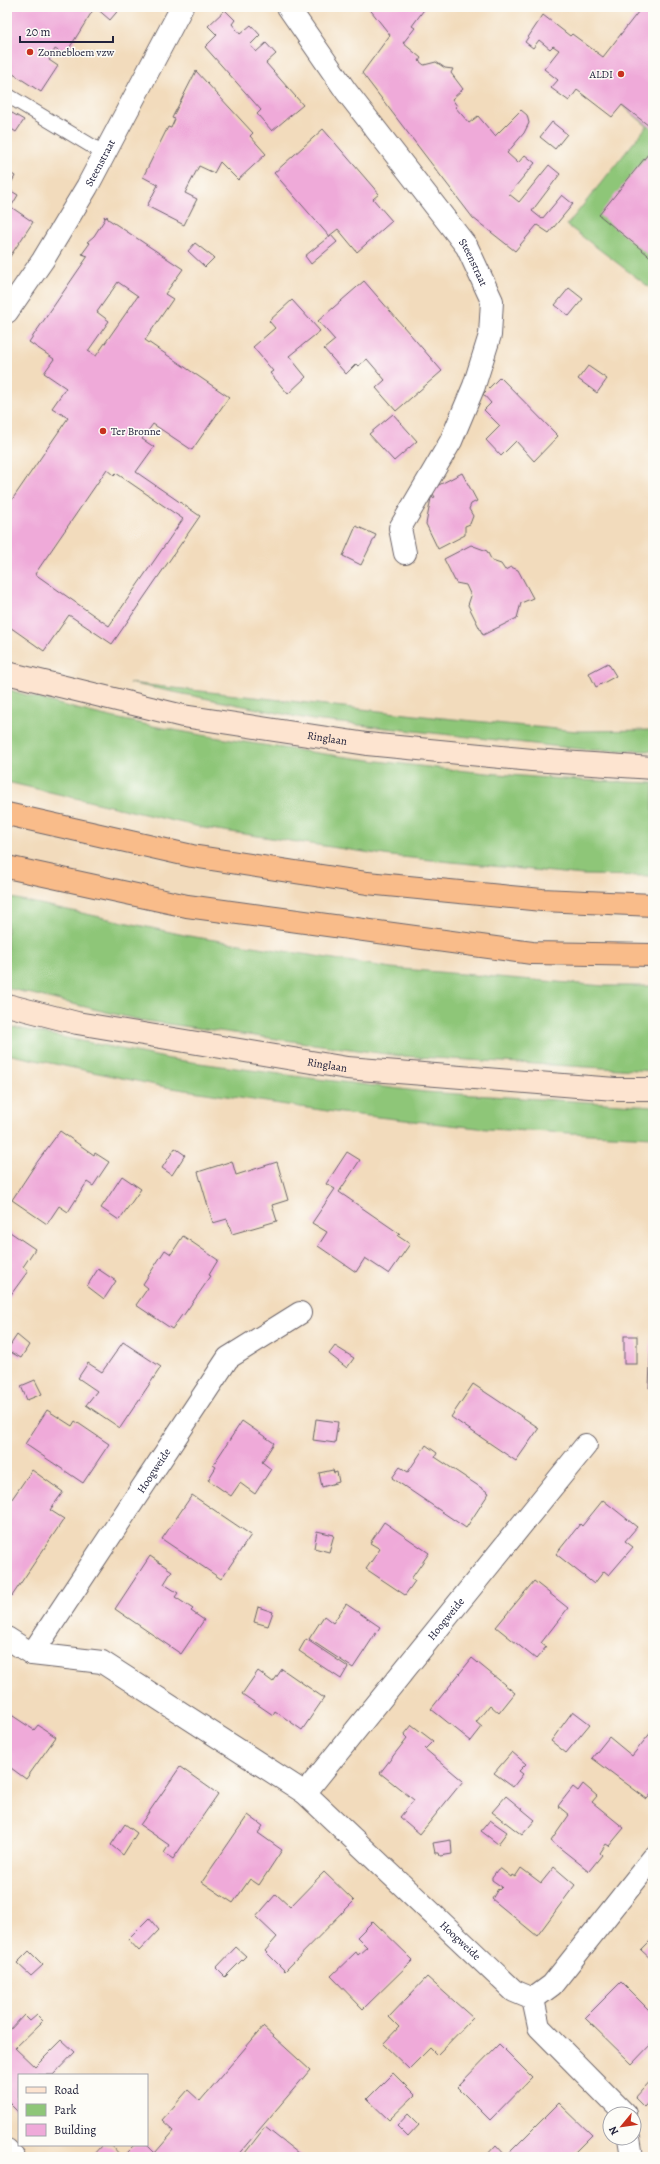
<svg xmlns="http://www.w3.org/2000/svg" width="660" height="2164" font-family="Alegreya,serif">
<rect width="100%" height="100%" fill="#fdfcf7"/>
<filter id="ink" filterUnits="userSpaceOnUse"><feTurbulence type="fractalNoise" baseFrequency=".025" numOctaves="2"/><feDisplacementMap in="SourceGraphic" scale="8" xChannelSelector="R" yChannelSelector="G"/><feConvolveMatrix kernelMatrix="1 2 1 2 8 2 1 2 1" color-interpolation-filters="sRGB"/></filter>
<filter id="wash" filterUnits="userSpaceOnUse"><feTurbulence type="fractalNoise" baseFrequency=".012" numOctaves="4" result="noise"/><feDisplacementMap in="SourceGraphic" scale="16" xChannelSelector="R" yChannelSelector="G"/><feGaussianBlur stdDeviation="0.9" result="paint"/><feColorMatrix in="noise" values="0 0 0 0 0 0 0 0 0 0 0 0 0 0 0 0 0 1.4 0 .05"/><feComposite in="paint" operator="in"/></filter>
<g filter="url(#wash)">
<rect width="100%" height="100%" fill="#f2dbbc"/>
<g fill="#8ec678" stroke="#58745a">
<polygon points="622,105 653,129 653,290 567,225 647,126"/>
<polygon points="129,683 433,717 577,731 653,730 653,751 589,750 313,720"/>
<path d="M7 689C97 718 190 734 283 748 405 766 529 780 653 783V876L583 875 391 856 204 828 7 782Z"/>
<polygon points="7,897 189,936 391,968 604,986 653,986 653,1071 401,1056 139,1020 7,988"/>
<polygon points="7,1026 170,1059 309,1078 425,1092 653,1106 653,1137 487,1129 341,1113 165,1087 7,1054"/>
</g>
<g id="blocks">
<g fill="#efaad9" fill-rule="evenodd">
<polygon points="7,7 95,7 65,55 55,49 49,60 58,66 41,92 7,70"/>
<polygon points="95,7 121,7 110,20"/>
<polygon points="368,7 426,7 412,26 415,28 403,43 421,58 419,61 424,65 436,62 445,68 453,69 451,73 463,89 452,99 457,106 455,107 469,123 478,116 495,136 521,110 527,115 529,123 524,133 507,153 518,163 525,155 535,163 509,194 519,202 549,165 560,174 532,211 542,219 562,195 573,204 549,233 537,225 515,251 473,218 362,73 390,35"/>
<polygon points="642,7 653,7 653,129 622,105 612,117 577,90 569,101 551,88 558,80 544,69 559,50 553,46 550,49 539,40 533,48 525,42 543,15 570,36 572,34 603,57"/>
<polygon points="225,10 235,20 232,24 240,34 251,25 260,35 250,45 256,52 266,43 276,54 266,63 303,105 272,131 257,114 261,110 205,47 217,35 208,26"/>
<polygon points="196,71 253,133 250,136 266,154 238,180 220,162 214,173 199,166 185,193 197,199 184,225 147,206 158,185 143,177 168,127 171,128 175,119 172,118"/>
<polygon points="7,110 24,120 16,132 7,126"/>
<polygon points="552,122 567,134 555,149 540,137"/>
<polygon points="323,129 379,194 373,199 392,221 357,252 338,229 329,236 274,173"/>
<polygon points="653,148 653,259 599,215"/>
<polygon points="7,171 15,176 8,189 18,195 11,207 33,222 7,261"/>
<path d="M104 216 106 218 107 216 108 219 183 269 165 294 173 299 145 340 229 397 192 450 153 424 142 439 154 447 136 472 200 516 112 644 69 615 44 651 7 625V507L68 418 52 408 66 388 44 373 54 359 29 342 88 256 82 254 90 243 87 242 94 236 105 219ZM118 282 138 296 96 356 88 351 109 321 97 312ZM107 469 114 475 116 473 183 519 109 626 35 574Z"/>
<polygon points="331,235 337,242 311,264 305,256"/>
<polygon points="195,243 214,258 205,267 188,251"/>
<polygon points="364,281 442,371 396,411 376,388 385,380 367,359 358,366 356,364 346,374 324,349 335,340 318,321"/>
<polygon points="569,288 583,299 569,316 555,305"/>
<polygon points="292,300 320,331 289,356 306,377 288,394 270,373 273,371 253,347 275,328 269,321"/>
<polygon points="588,366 607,379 597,393 578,379"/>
<polygon points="500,377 558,436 534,461 516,441 501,456 486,440 500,426 484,410 491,403 483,394"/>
<polygon points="393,414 417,441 394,461 369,434"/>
<polygon points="462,473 477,501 471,504 469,509 473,516 470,524 465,526 465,535 438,549 426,524 431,498 435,497 433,494 435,487"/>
<polygon points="356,526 376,535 361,565 343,556"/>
<polygon points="471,545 487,551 492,561 501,564 505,570 511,567 518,570 533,598 521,603 517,618 483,635 468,605 471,596 466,585 456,583 444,559"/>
<polygon points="608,663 616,676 596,687 589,673"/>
<polygon points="60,1131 94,1155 95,1153 109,1162 93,1186 87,1182 68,1212 59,1206 47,1224 12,1200 35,1165"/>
<polygon points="175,1148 185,1155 172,1175 162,1168"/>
<polygon points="347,1152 360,1160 339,1192 400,1234 398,1236 410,1244 389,1274 365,1258 356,1272 318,1246 327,1232 312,1223 335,1189 326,1184"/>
<polygon points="232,1161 236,1175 277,1162 288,1200 272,1205 277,1221 232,1234 227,1219 213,1223 198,1172"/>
<polygon points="122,1176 141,1189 119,1220 101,1208"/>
<polygon points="7,1230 35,1249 23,1267 28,1271 7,1300"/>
<polygon points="183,1236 218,1260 209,1275 211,1276 183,1316 182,1315 172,1329 136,1305 148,1288 143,1284 165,1250 171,1254"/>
<polygon points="98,1269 116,1281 104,1299 87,1286"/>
<polygon points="17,1335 29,1345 21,1358 7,1350"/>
<rect x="624" y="1336" width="13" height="28"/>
<polygon points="651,1337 653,1337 653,1388 649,1388"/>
<polygon points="123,1342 161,1367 120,1428 86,1405 97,1391 78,1378 88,1363 102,1372"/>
<polygon points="335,1346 354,1358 347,1368 329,1354"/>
<polygon points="35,1380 42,1394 27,1400 21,1386"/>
<polygon points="473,1384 539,1428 516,1461 451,1417"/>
<polygon points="47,1410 72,1426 75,1421 109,1444 83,1483 25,1444"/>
<polygon points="316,1419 338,1422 335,1443 313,1440"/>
<polygon points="242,1421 274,1443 262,1462 271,1469 255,1494 240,1483 231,1496 208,1480 216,1467 213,1465"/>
<polygon points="426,1445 437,1453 435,1457 489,1493 466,1528 392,1478 400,1467 408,1472"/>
<polygon points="32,1470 63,1492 50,1510 64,1519 12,1596 7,1593 7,1506"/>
<polygon points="333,1470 334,1473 337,1472 339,1482 322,1487 319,1473"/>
<polygon points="192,1495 251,1535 221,1579 162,1539"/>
<polygon points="603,1500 637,1527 625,1541 633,1547 609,1575 604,1571 594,1584 556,1554 580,1524 582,1526"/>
<polygon points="384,1522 429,1553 411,1579 415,1581 405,1595 366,1569 380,1549 370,1543"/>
<polygon points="317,1531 334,1535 329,1552 314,1548"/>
<polygon points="150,1556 172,1571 164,1584 178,1593 175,1597 193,1609 191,1611 204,1620 181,1654 115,1609"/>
<polygon points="534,1581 568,1608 541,1643 546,1647 536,1659 496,1627"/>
<polygon points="346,1604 380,1627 353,1668 309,1639 324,1616 333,1623"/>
<polygon points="258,1607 273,1612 268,1626 254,1622"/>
<polygon points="306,1639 348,1667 341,1679 299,1651"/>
<polygon points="472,1658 515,1693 499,1713 490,1705 476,1722 482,1727 471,1741 431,1709"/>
<polygon points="282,1669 324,1698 302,1730 275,1711 273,1715 242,1694 258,1671 273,1682"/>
<polygon points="573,1711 590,1724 566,1753 551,1741"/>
<polygon points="7,1712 34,1730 38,1725 56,1737 26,1779 11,1768 9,1771 7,1770"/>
<polygon points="412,1725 433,1741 425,1749 463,1781 420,1834 400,1817 414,1800 380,1773 407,1738 404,1735"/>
<polygon points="652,1731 653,1792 647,1799 592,1758 609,1737 632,1756"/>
<polygon points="512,1752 526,1764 519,1771 523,1774 513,1787 494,1773"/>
<polygon points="180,1767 218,1794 173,1859 164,1853 169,1845 140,1825"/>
<polygon points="583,1784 597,1796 592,1802 624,1828 609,1846 606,1844 600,1853 602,1855 589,1871 551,1841 569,1815 558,1806 573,1787 578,1791"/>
<polygon points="506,1796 535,1820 522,1835 492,1812"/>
<polygon points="248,1815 263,1826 258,1833 282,1850 259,1885 250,1879 233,1903 202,1882"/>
<polygon points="490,1820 507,1832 498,1844 481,1831"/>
<polygon points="125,1824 137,1833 123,1855 111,1845"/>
<polygon points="451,1840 452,1854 440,1856 439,1853 435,1853 433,1843"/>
<polygon points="554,1867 575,1885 537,1936 492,1899 498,1889 499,1890 502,1887 492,1880 492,1877 498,1869 501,1869 511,1877 512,1875 515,1877 521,1868 541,1883"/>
<polygon points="324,1872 354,1901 285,1971 265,1951 277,1937 256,1917 276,1894 290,1907"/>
<polygon points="149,1918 159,1930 139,1951 128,1939"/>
<polygon points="373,1921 413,1960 363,2009 331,1976 356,1952 358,1955 367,1947 357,1937"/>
<polygon points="653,1938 653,1961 641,1950"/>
<polygon points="236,1947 246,1956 225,1977 216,1968"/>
<polygon points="29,1951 43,1965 31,1976 17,1963"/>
<polygon points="427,1977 473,2018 437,2055 430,2048 409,2069 383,2044 399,2027 389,2017"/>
<polygon points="621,1982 653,2014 653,2042 632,2064 585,2018"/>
<polygon points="24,2015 30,2021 37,2015 43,2021 15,2048 35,2067 62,2040 75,2052 53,2075 19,2075 19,2113 7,2101 7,2033"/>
<polygon points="263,2027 310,2070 236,2157 91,2157 102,2145 111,2145 122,2157 134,2145 147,2145 155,2153 174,2131 162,2120 188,2090 200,2101"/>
<polygon points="499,2044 532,2077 490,2120 457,2087"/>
<polygon points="393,2073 415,2095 389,2120 367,2099"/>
<polygon points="653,2078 653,2097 644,2107 635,2098"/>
<polygon points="559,2103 592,2135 570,2157 513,2157 509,2153"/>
<polygon points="408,2114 419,2125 408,2137 397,2126"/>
<polygon points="265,2127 303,2157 242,2157"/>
<polygon points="496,2145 507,2157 485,2157"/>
</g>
</g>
</g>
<g filter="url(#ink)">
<use href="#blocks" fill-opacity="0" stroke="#6b6368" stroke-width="1"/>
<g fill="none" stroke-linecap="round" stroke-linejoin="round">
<g stroke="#6b6368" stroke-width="16">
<polyline id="service" points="7,95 105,154"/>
</g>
<g stroke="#6b6368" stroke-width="24">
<g id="minor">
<path id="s1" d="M288 7 346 91 467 247 492 301 490 335 474 386 451 441 400 528 405 553"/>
<path id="s2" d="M7 312 43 260 87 187 182 7"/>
<path id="s3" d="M7 1638 32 1654 102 1662 305 1793 514 1991 533 1999 552 1985 653 1858"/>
<path id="s4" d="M32 1654 228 1358 300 1313"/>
<path id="s5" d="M305 1793 586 1445"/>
<polyline points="533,1999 539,2027 625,2114"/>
<polyline points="629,2138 632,2157"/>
<polyline points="7,2150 14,2157"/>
</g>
</g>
<g stroke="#6b6368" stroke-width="24">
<g id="secondary">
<path id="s6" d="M7 673 183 716 367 744 532 760 653 768"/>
<path id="s7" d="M7 1005 77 1023 347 1068 615 1089H653"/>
</g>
</g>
<g stroke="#6b6368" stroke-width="24">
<g id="motorway">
<polyline points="7,814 192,856 367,883 542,900 653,905"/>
<polyline points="7,867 187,906 532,953 653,955"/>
</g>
</g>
<use href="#service" stroke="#fff" stroke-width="14"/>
<use href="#minor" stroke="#fff" stroke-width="22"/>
<use href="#secondary" stroke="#fde4d0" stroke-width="22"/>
<use href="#motorway" stroke="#f9bc8a" stroke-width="22"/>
</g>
</g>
<g fill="#c8321e" stroke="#fdfcf7" stroke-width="1.5">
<circle cx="30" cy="52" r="4"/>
<circle cx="621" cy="74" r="4"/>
<circle cx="103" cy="431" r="4"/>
</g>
<g text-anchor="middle" stroke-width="3" stroke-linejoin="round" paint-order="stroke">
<g font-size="11" fill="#22223b" stroke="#fdfcf7" text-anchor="start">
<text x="38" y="56">Zonnebloem vzw</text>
<text x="613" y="78" text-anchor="end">ALDI</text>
<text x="111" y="435">Ter Bronne</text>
</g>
<g font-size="11" fill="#22223b" stroke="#fdfcf7">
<text dy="4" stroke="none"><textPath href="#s2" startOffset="176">Steenstraat</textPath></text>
<text dy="4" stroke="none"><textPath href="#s1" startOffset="316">Steenstraat</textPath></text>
<text dy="4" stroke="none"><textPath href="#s6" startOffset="327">Ringlaan</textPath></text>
<text dy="4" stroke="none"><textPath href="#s7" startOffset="326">Ringlaan</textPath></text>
<text dy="4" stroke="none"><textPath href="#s4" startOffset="220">Hoogweide</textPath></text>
<text dy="4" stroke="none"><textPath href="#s5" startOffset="224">Hoogweide</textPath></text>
<text dy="4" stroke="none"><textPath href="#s3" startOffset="556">Hoogweide</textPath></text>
</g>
</g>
<rect width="660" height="2164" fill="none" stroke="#fdfcf7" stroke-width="24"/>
<rect x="18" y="2074" width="130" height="72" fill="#fdfcf7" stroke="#a5a5ac"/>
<rect x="26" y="2087" width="20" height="6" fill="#fde4d0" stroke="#a5a5ac"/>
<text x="54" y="2094" font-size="12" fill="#22223b">Road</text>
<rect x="26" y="2104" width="20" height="12" fill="#8ec678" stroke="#a5a5ac"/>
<text x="54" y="2114" font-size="12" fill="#22223b">Park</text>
<rect x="26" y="2124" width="20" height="12" fill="#efaad9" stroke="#a5a5ac"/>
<text x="54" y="2134" font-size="12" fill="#22223b">Building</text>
<g transform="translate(622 2126) rotate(241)"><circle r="19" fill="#fdfcf7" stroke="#a5a5ac"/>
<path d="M0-3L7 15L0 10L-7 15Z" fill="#c8321e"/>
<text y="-6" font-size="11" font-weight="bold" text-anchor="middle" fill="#22223b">N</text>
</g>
<path d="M20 36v6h93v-6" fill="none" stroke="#22223b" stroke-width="2"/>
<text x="26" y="36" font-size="12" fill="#22223b" stroke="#fdfcf7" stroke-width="3" paint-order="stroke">20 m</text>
</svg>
